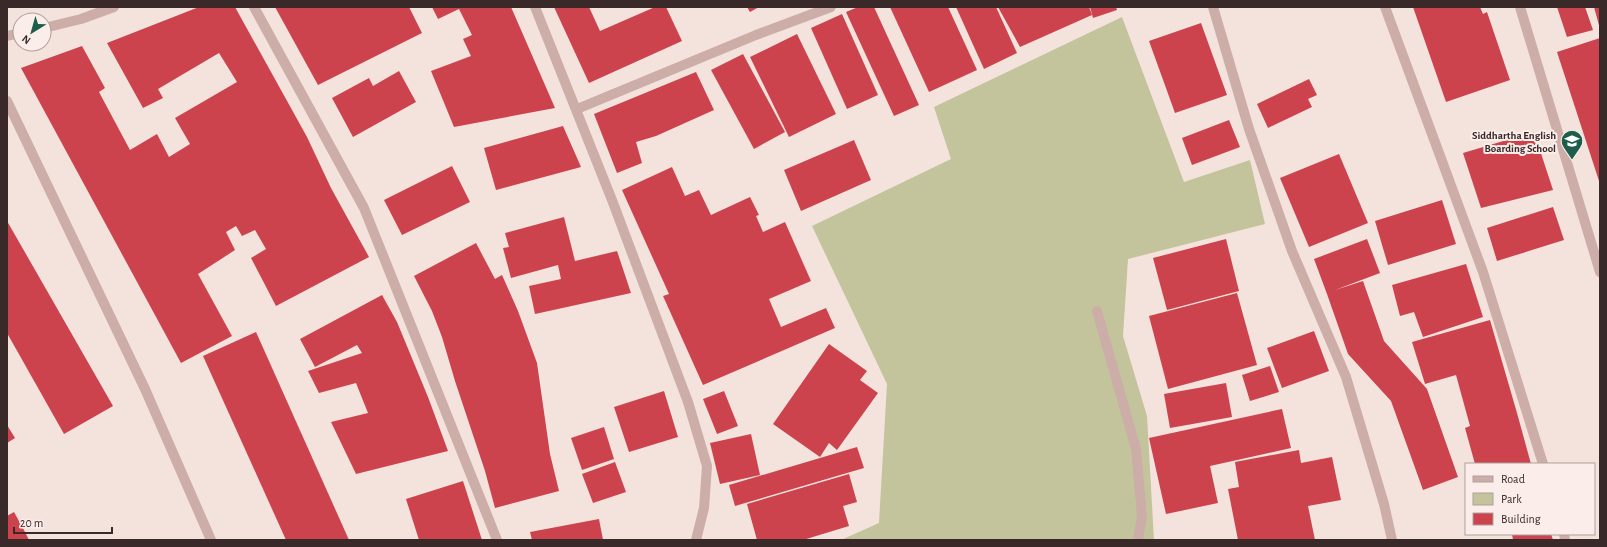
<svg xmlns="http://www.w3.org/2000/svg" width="1607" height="547" font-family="'Alegreya Sans',sans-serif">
<rect width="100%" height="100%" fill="#f4e2dd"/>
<polygon fill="#c3c49c" points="1122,17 1184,182 1250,160 1265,224 1128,259 1123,336 1147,416 1154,540 841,540 879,523 887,384 812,226 951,159 934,107"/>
<g fill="#cc434d">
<polygon points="199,7 235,7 307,137 331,188 369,257 276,306 251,258 266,249 255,230 242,236 236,226 226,232 235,250 198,274 232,336 181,363 21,68 82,46 105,88 99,92 130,150 157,134 169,157 190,144 175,118 237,82 219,53 158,89 163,98 143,108 107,43"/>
<polygon points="275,7 409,7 422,33 318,85"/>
<polygon points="432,7 511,7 555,108 454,127 431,71 471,56 463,39 472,35 459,9 438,19"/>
<polygon points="554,7 589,7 600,31 655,7 666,7 682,41 589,83"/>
<polygon points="747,7 759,7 750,12"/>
<polygon points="858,7 874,7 919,105 894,116 846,12"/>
<polygon points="890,7 948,7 977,70 929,92"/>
<polygon points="956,7 996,7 1017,53 984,69"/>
<polygon points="998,7 1089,7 1092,15 1020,47"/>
<polygon points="1090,7 1116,7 1117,10 1093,18"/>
<polygon points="1413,7 1480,7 1483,14 1487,12 1510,80 1446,102"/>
<polygon points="1557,7 1585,7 1593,30 1567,37"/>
<polygon points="1594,7 1600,7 1600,29"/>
<polygon points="842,14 878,95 847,109 811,28"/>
<polygon points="1201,23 1227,95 1175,113 1149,41"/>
<polygon points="797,34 836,114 789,137 750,57"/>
<polygon points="1600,38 1600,184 1557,52"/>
<polygon points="743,54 785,132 754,149 711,70"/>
<polygon points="399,71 416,102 353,137 332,98 369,78 373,86"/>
<polygon points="696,72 714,110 656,136 636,142 642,163 617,173 594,114"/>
<polygon points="1309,79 1317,95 1308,99 1312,107 1268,128 1257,104"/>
<polygon points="1229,120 1240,147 1192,165 1182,138"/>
<polygon points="563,126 581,167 496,190 484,148"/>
<polygon points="1534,132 1553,190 1481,208 1463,153"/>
<polygon points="854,140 871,180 801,211 784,170"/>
<polygon points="1339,154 1368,223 1309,247 1280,178"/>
<polygon points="452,166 470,202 402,235 384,200"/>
<polygon points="672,167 685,196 699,190 711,215 750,197 759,215 756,216 763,232 785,222 811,281 769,299 781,327 826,308 835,328 703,385 663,296 669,294 622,190"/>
<polygon points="1442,200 1456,244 1388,265 1375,221"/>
<polygon points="1553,207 1564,240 1497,261 1487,228"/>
<polygon points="564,217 575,261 617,251 631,293 535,314 529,286 561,279 558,265 511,278 503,248 509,247 505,233"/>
<polygon points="7,221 113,406 64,434 7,333"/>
<polygon points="1226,239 1239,291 1167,310 1153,258"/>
<polygon points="1367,239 1380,273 1335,290 1363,281 1384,341 1427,389 1458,477 1423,490 1391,401 1348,354 1327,294 1314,259"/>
<polygon points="476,243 495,279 502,275 518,311 537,363 550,454 559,491 495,508 485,471 455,381 442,337 432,311 414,276"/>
<polygon points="1466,264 1483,317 1423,337 1414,312 1400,316 1392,285"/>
<polygon points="1237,293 1257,365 1168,389 1149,316"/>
<polygon points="382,295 397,322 428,397 448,451 356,474 331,422 368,413 356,383 319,393 308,371 362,353 357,345 315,367 300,339"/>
<polygon points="1490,320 1517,413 1531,464 1475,464 1465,428 1470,426 1456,375 1425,384 1412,342"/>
<polygon points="1314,331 1329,371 1282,388 1267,348"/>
<polygon points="256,332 349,540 286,540 203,356"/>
<polygon points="829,344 867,371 860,380 878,393 837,450 829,443 820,457 773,424"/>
<polygon points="1270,366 1279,392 1250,401 1242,375"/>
<polygon points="1226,383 1232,417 1170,428 1164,394"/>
<polygon points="664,391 678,437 629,452 614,407"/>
<polygon points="724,391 738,426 717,434 703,399"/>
<polygon points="1282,409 1291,448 1210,466 1218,503 1166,514 1149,438"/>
<polygon points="7,425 15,438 7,443"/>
<polygon points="604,427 614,459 582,470 571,438"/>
<polygon points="751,434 760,475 720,484 710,443"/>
<polygon points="857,447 864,468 735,506 729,485"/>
<polygon points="1299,450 1301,463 1332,457 1341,500 1308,506 1315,540 1238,540 1228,489 1239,487 1235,462"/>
<polygon points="615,462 626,492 593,503 582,474"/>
<polygon points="849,474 857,502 843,506 849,526 803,540 757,540 747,504"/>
<polygon points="463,481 482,540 419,540 406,499"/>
<polygon points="14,512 25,532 29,540 7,540 7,516"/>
<polygon points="599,519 603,540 532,540 530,532"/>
<polygon points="1512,534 1551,534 1553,540 1513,540"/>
</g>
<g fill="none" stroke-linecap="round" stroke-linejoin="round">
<g stroke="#cdada8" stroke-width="10">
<polyline points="1520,7 1600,272"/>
<polyline points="1097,311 1136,449 1142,516 1138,540"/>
</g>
<g stroke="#cdada8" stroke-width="10">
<polyline points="254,7 364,208 497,540"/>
<polyline points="535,7 612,200 688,402 707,466 704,508 696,540"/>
<polyline points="1213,7 1249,129 1292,251 1346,377 1384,504 1392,540"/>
<polyline points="1385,7 1483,272 1543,464"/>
<polyline points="44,28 81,19 114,7"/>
<polyline points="7,36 20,33"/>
<polyline points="7,101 145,389 211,540"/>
<polyline points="577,109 756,35 831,7"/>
<polyline points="1564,534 1565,540"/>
</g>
</g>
<defs>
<g id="school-pin" transform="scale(1.15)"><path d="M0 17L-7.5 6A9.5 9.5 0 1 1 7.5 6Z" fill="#1c5d4c" stroke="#fbeeea"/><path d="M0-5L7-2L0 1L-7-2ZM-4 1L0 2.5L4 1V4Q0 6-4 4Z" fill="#fff"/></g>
</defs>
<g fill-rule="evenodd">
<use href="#school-pin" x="1572" y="141"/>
</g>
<g text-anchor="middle" stroke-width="4" stroke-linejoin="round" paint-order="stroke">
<g font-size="11" font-weight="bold" fill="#392929" stroke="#fbeeea" text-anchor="end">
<text x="1556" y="139">Siddhartha English<tspan x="1556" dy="13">Boarding School</tspan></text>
</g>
</g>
<rect width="1607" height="547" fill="none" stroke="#392929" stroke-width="16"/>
<rect x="1465" y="463" width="130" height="72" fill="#fbeeea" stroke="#ad9f9d"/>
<rect x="1473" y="476" width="20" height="6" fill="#cdada8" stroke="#ad9f9d"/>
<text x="1501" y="483" font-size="12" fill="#392929">Road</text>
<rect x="1473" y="493" width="20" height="12" fill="#c3c49c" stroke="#ad9f9d"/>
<text x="1501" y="503" font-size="12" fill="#392929">Park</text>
<rect x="1473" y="513" width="20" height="12" fill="#cc434d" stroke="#ad9f9d"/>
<text x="1501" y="523" font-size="12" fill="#392929">Building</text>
<g transform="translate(32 32) rotate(217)"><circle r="19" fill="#fbeeea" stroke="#ad9f9d"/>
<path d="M0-3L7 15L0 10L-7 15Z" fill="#1c5d4c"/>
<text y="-6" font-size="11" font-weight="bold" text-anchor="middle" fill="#392929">N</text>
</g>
<path d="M14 527v6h98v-6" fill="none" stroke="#392929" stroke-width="2"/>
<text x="20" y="527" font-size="12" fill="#392929" stroke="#fbeeea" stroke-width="3" paint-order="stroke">20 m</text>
</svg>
